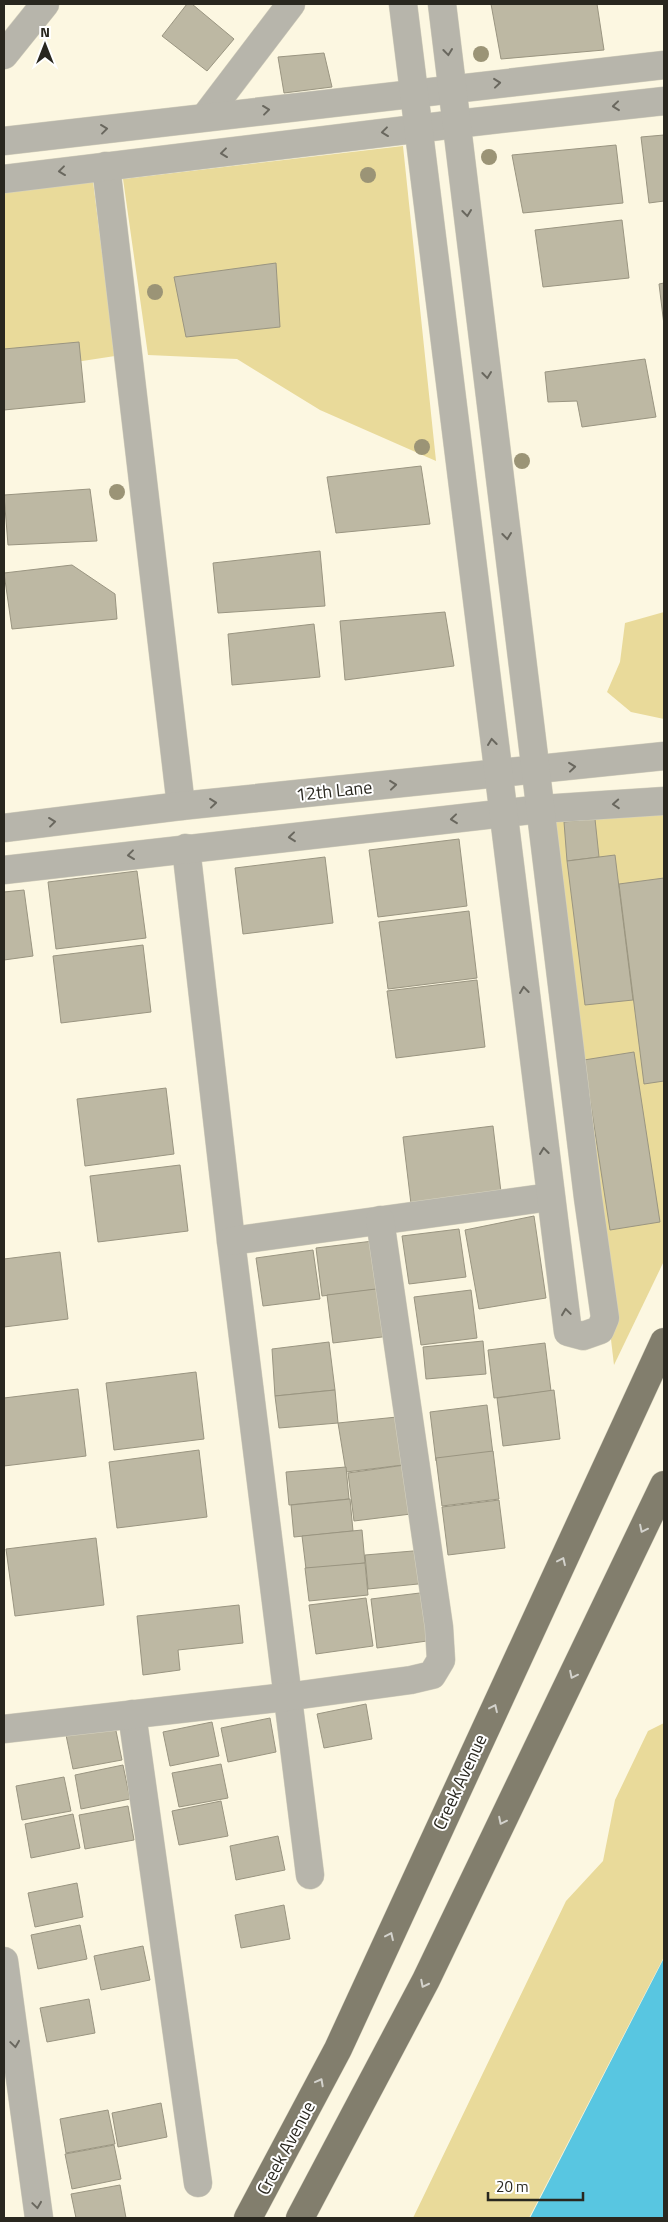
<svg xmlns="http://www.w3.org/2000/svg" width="668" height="2222" font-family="'Titillium Web',sans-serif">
<rect width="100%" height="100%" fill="#fcf7e1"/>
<g fill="#e9da9a">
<polygon points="403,146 436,461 320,410 237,359 148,355 123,179"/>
<polygon points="93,181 115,356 4,373 4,192"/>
<polygon points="664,612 664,719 631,712 607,692 620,662 625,623"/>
<polygon points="664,811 664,1261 614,1365 550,822"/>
<polygon points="664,1723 664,1957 529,2218 413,2218 566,1901 603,1861 615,1800 648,1731"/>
</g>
<polygon fill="#58c6e1" points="664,1958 664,2218 530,2218"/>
<g fill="#bdb8a3" stroke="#9a9581">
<polygon points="187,4 192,4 234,39 207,71 162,36"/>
<polygon points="491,4 597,4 604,50 501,59"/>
<polygon points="324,53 332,87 284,93 278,57"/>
<polygon points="664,135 664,201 649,203 641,137"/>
<polygon points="616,145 623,203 523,213 512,155"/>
<polygon points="622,220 629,278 543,287 535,230"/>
<polygon points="276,263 280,327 186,337 174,277"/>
<polygon points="664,283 664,325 659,284"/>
<polygon points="79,342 85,402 4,410 4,349"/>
<polygon points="645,359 656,417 582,427 577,401 548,402 545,372"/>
<polygon points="421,466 430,524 336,533 327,477"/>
<polygon points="90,489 97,541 8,545 4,495"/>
<polygon points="320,551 325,606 218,613 213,563"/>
<polygon points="72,565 115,594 117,619 12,629 4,573"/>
<polygon points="445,612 454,666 345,680 340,621"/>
<polygon points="314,624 320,677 232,685 228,634"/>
<polygon points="595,819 599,857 567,861 564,822"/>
<polygon points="459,839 467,906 378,917 369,850"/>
<polygon points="615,855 633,1000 585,1005 567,861"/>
<polygon points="325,857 333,923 243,934 235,868"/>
<polygon points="137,871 146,938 56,949 48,882"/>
<polygon points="664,878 664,1081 644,1084 619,884"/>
<polygon points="24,890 33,956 4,960 4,892"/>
<polygon points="469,911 477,978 388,989 379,922"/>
<polygon points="143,945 151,1012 61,1023 53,956"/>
<polygon points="477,980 485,1047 396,1058 387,991"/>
<polygon points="634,1052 660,1222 610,1230 584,1060"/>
<polygon points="166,1088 174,1154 85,1166 77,1099"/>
<polygon points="493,1126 501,1192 411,1204 403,1137"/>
<polygon points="180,1165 188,1231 98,1242 90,1176"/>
<polygon points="534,1216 546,1298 479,1309 465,1230"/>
<polygon points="459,1229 466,1277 409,1284 402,1236"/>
<polygon points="373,1241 379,1289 322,1296 316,1248"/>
<polygon points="313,1250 320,1299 263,1306 256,1258"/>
<polygon points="60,1252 68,1319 4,1327 4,1259"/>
<polygon points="384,1288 390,1336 333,1343 327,1295"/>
<polygon points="471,1290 477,1338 421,1345 414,1297"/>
<polygon points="483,1341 486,1374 426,1379 423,1347"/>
<polygon points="329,1342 335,1390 275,1396 272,1349"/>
<polygon points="545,1343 551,1391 494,1398 488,1350"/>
<polygon points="196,1372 204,1439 114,1450 106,1383"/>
<polygon points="78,1389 86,1456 4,1466 4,1398"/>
<polygon points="335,1390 338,1423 279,1428 275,1396"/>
<polygon points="554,1390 560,1439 503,1446 497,1398"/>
<polygon points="487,1405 493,1454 436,1461 430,1412"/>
<polygon points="397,1417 403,1465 346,1472 338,1423"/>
<polygon points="199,1450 207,1517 117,1528 109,1462"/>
<polygon points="493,1451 499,1499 442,1506 436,1458"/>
<polygon points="405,1465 411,1514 354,1521 348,1473"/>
<polygon points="346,1467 349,1499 289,1505 286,1472"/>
<polygon points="350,1499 353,1531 294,1537 291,1505"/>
<polygon points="499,1500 505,1548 448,1555 442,1507"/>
<polygon points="362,1530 365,1563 306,1569 302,1536"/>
<polygon points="96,1538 104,1605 15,1616 6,1549"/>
<polygon points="425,1550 428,1583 368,1589 365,1555"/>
<polygon points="365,1563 368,1595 309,1601 305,1568"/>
<polygon points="428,1592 434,1640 377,1648 371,1599"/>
<polygon points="366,1598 373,1646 316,1654 309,1605"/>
<polygon points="239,1605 243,1643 178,1650 180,1670 143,1675 137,1616"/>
<polygon points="366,1704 372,1739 324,1748 317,1714"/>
<polygon points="270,1718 276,1752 228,1762 221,1728"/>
<polygon points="212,1722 219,1756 170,1766 163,1732"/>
<polygon points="115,1726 122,1760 73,1769 66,1735"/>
<polygon points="221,1764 228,1798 179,1807 172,1773"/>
<polygon points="123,1765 130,1799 81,1809 75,1775"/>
<polygon points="64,1777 71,1811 22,1820 16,1786"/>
<polygon points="221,1801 228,1836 179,1845 172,1811"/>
<polygon points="128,1806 134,1840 85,1849 79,1815"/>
<polygon points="73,1814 80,1848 31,1858 25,1824"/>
<polygon points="278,1836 285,1870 236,1880 230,1846"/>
<polygon points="77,1883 83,1917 35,1927 28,1893"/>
<polygon points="284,1905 290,1939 241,1948 235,1915"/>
<polygon points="80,1925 87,1959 38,1969 31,1935"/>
<polygon points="143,1946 150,1980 101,1990 94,1956"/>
<polygon points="89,1999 95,2033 47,2042 40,2008"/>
<polygon points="161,2103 167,2137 118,2147 112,2113"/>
<polygon points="108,2110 115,2144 66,2153 60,2119"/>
<polygon points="114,2145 121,2179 72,2189 65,2154"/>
<polygon points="120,2185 126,2218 76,2218 71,2194"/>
</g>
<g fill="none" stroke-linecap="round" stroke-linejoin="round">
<g stroke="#d6d2be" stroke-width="29">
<g id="minor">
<polyline points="4,55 45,4"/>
<polyline points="205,117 291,4"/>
<polyline points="4,141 664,65"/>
<polyline points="106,166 181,806"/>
<polyline points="4,179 456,124 664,101"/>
<polyline points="4,828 181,806 664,756"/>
<polyline points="186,848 231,1241 310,1875"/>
<polyline points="4,870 541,809 664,801"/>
<polyline points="231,1241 550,1197"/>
<polyline points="132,1714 198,2183"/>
<polyline points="4,1729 286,1697 411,1680 432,1675 441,1660 439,1627 380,1220"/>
</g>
</g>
<g stroke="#d6d2be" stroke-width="29">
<g id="tertiary">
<path d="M403 4C457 447 509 890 568 1332L583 1336 600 1330 605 1318 588 1198 442 4"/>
<polyline points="4,1961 39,2218"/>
</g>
</g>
<g stroke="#d6d2be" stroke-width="29">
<g id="primary">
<polyline points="248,2218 338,2049 664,1342"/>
<polyline points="300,2218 426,1980 664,1485"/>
</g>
</g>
<use href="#minor" stroke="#b7b5ab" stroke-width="28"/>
<use href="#tertiary" stroke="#b7b5ab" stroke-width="28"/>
<use href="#primary" stroke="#827e6d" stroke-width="28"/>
</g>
<g fill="#9b9476">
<circle cx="481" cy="54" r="8"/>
<circle cx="489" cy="157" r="8"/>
<circle cx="368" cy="175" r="8"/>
<circle cx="155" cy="292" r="8"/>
<circle cx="422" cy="447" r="8"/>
<circle cx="522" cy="461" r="8"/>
<circle cx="117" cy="492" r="8"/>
</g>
<defs><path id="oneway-chevron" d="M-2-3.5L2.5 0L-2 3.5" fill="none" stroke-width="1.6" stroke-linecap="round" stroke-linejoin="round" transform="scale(1.25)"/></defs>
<g stroke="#69675e">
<use href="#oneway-chevron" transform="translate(448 52) rotate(83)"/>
<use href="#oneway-chevron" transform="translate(497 83) rotate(-6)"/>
<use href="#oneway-chevron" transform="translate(616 106) rotate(174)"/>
<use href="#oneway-chevron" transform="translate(266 110) rotate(-7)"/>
<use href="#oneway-chevron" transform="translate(104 129) rotate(-7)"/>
<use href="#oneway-chevron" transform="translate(385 132) rotate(173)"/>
<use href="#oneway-chevron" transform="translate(224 153) rotate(173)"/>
<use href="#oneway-chevron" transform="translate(62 171) rotate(173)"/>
<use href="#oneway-chevron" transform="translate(467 213) rotate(83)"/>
<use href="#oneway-chevron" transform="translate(487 375) rotate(83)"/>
<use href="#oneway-chevron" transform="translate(507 536) rotate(83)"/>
<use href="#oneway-chevron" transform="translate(492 742) rotate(-97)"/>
<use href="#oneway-chevron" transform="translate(572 767) rotate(-6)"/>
<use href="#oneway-chevron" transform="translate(393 785) rotate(-6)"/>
<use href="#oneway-chevron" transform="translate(213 803) rotate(-6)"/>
<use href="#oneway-chevron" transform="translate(616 804) rotate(176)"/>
<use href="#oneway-chevron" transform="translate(454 819) rotate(174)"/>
<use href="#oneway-chevron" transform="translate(52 822) rotate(-7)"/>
<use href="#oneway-chevron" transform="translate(292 837) rotate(174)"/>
<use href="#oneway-chevron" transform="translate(131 855) rotate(173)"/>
<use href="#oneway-chevron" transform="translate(524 990) rotate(-97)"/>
<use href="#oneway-chevron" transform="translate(544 1151) rotate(-97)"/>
<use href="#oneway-chevron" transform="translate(566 1312) rotate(-98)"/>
<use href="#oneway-chevron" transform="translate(15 2044) rotate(82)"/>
<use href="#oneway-chevron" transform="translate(37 2205) rotate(82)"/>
</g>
<g stroke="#d3d2cc">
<use href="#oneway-chevron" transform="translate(643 1529) rotate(116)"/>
<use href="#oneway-chevron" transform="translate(562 1561) rotate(-65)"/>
<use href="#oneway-chevron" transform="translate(573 1675) rotate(116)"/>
<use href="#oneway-chevron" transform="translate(494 1708) rotate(-65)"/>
<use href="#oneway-chevron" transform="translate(502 1821) rotate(116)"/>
<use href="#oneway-chevron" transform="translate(390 1936) rotate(-65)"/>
<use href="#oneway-chevron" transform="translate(424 1984) rotate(117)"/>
<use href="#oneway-chevron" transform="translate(320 2082) rotate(-62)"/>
</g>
<g text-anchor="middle" stroke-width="4" stroke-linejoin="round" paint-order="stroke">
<g font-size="18" fill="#29271f" stroke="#fff">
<text transform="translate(334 791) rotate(-6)" y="6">12th Lane</text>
<text transform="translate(460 1782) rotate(-65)" y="6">Creek Avenue</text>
<text transform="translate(286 2148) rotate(-62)" y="6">Creek Avenue</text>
</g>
</g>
<rect width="668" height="2222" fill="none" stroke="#29271f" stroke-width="10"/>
<g transform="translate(45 45)" stroke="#ffffff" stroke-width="4" paint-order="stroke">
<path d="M0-4L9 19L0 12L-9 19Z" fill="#29271f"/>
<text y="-8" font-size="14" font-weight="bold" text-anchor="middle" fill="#29271f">N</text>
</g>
<path d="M488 2192v8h95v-8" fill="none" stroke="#29271f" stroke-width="2.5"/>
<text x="496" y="2192" font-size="15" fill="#29271f" stroke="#ffffff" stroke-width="4" paint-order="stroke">20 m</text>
</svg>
